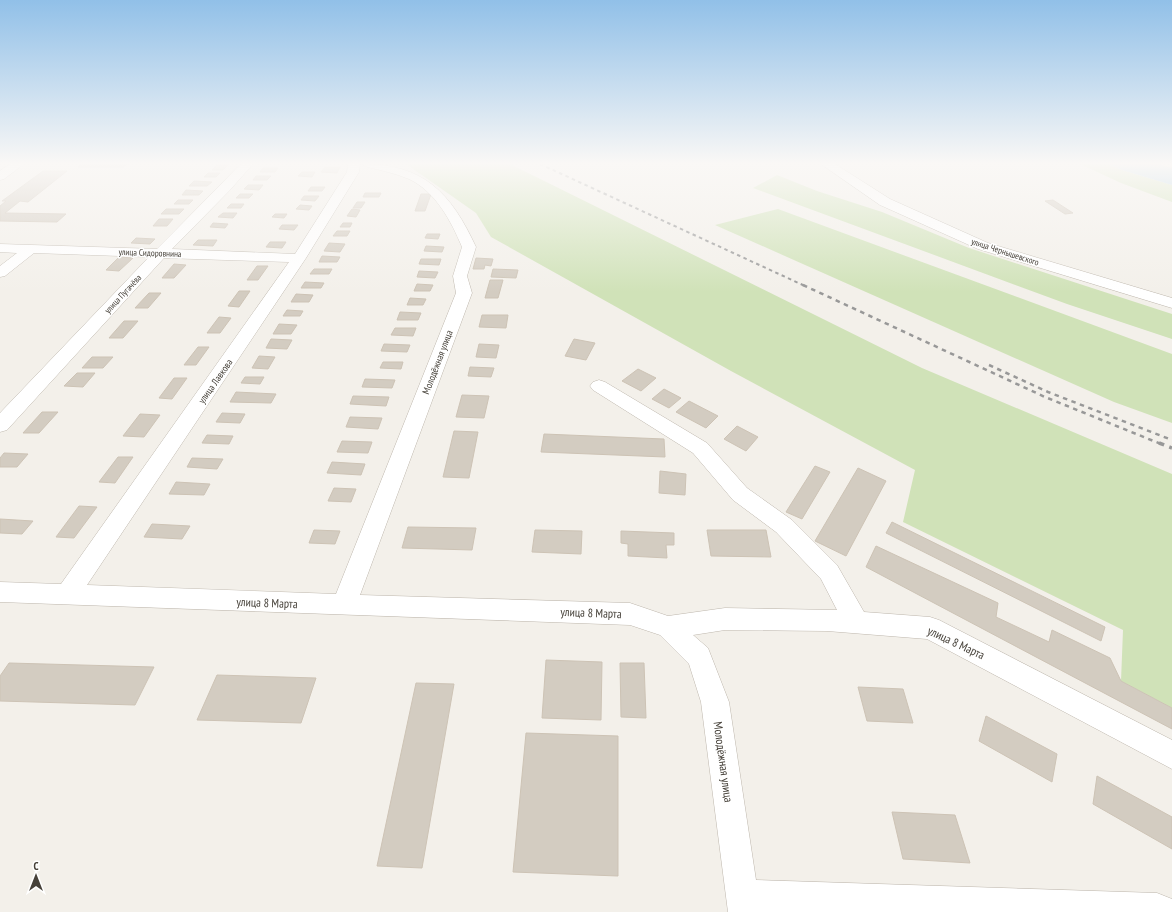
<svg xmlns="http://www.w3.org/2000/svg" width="1172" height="912" font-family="'PT Sans Narrow',sans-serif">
<rect width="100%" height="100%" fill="#f3f0ea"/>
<g fill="#d0e2b8">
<polygon points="406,164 510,164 922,368 1172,474 1172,708 1121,681 1123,630 903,522 915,470 731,371 491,237 476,213"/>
<polygon points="1080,164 1109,164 1122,170 1172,185 1172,202 1121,183"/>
<polygon points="777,175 817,191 882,212 969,248 1172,314 1172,339 1067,304 753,188"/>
<polygon points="778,209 1172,354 1172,423 1114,402 715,225"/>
</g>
<polygon fill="#aed2e8" points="1109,164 1159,164 1172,168 1172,185 1122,170"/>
<g fill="#d3ccc1" stroke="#cdc3b5">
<polygon points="81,164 127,164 123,167 78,167"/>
<polygon points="217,165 228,165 223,170 212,170"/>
<polygon points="325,167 340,167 337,173 321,172"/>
<polygon points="263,168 278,168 275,172 260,172"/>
<polygon points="43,171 67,171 28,202 20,201 5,213 66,214 57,222 0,221 0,206 6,201 2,201"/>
<polygon points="302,172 315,172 312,177 298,176"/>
<polygon points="208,173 220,173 216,177 204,177"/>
<polygon points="256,176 271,176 267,180 253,180"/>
<polygon points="194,181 212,182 207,186 189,186"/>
<polygon points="248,185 263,185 259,190 244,189"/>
<polygon points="311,187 325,187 322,191 308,191"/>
<polygon points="186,190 203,191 199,195 182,195"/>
<polygon points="365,193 381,193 379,197 363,197"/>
<polygon points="240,194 253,194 249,198 236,198"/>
<polygon points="421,194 431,194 425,211 415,211"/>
<polygon points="304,196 319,196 315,201 301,200"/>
<polygon points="178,200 193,200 189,204 174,204"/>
<polygon points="1053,200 1073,213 1065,214 1045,201"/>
<polygon points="357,202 365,202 361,208 353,208"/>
<polygon points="231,204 244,204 241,208 227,208"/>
<polygon points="300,205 312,206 309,210 296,209"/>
<polygon points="166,209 184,209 179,214 161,214"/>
<polygon points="352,209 360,210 356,217 347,216"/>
<polygon points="223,213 237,213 233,218 218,217"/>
<polygon points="275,214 287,214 284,218 272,217"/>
<polygon points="159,219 173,219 167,226 153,226"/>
<polygon points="213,223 228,224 225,228 210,227"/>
<polygon points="343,223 352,223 350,227 340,227"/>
<polygon points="282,225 298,225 294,230 279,229"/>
<polygon points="337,231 350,231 347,236 333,236"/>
<polygon points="427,234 440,234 438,239 425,238"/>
<polygon points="136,238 155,239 150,244 131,243"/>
<polygon points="198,240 217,240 213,246 193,245"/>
<polygon points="270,242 286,242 282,248 266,247"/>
<polygon points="329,243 345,244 340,252 324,251"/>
<polygon points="426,246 444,247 442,252 424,251"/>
<polygon points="322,256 340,257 337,262 319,262"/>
<polygon points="119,257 133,258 119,271 106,270"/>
<polygon points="476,258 493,259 491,266 485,265 484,269 473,269"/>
<polygon points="421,259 441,259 439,265 419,264"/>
<polygon points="174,264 186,265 174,278 162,278"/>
<polygon points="257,266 268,266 258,280 247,280"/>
<polygon points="314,269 332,269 329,274 310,274"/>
<polygon points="493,269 518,270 516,278 491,277"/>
<polygon points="419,271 438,272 435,278 417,277"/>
<polygon points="490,280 503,280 498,298 485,298"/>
<polygon points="305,282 324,283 321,288 301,288"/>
<polygon points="417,284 433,285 430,291 414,291"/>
<polygon points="239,291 250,291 239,307 228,306"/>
<polygon points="149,293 161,293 148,308 135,308"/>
<polygon points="296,294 313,295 309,302 291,302"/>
<polygon points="410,298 426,299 423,305 407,305"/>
<polygon points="287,310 303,311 300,316 283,316"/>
<polygon points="400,312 421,313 418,320 397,320"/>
<polygon points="482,315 508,315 506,328 479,327"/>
<polygon points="219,317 231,318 220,333 207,333"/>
<polygon points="124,321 138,321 123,338 109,338"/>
<polygon points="279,324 297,325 291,334 273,334"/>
<polygon points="395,328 416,328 413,336 391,335"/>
<polygon points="271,339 292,340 287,349 266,348"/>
<polygon points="574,339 595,343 586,360 565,356"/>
<polygon points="384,344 410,345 407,352 381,351"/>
<polygon points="479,344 499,345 496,358 476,357"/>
<polygon points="198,347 209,347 196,365 184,365"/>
<polygon points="259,356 275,357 268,369 252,368"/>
<polygon points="92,357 113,357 103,368 82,368"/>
<polygon points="383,362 403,362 401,369 380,368"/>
<polygon points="470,367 494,368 491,377 468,376"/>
<polygon points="638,369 656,378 641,391 622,381"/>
<polygon points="77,373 95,373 83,387 64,386"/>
<polygon points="245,377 264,377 260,384 241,383"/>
<polygon points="174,378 187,378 172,399 159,398"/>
<polygon points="365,379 395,380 392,388 362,387"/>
<polygon points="664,389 681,398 669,408 652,399"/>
<polygon points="236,392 276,394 271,403 230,402"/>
<polygon points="462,395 489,396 484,418 456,417"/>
<polygon points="353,396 389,397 386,406 350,404"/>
<polygon points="689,401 718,416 706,428 676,412"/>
<polygon points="42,412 58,412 39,433 23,433"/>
<polygon points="222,413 245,414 240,423 216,422"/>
<polygon points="140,414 160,415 144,437 123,436"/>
<polygon points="350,417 382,418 378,429 346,427"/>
<polygon points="737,426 758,437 746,451 724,439"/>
<polygon points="454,431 478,432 469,478 443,477"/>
<polygon points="544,434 664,439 665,457 541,452"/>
<polygon points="207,435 233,436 229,444 202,443"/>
<polygon points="342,441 372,442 368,453 337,452"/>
<polygon points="4,453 28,454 17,467 0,467 0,458"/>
<polygon points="118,457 133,457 115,483 99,482"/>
<polygon points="192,458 223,459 217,469 187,467"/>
<polygon points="332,462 365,464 361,475 327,473"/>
<polygon points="815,466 830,472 802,519 786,512"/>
<polygon points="858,468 886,481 846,556 815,541"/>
<polygon points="660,471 686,474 685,495 659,493"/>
<polygon points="176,482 210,484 204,495 169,494"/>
<polygon points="334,488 356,489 351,502 328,501"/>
<polygon points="79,506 97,507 74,538 56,537"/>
<polygon points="0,519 33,521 22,534 0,533"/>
<polygon points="892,522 1105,627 1101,641 886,533"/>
<polygon points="152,524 190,526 182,539 144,537"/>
<polygon points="408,527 476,528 472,550 402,548"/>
<polygon points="314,530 340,531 335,544 309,543"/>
<polygon points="535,530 582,531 581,554 532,552"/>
<polygon points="707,530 766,530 771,557 711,556"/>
<polygon points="621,531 674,533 674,545 666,545 667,558 628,556 628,544 621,543"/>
<polygon points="876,546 998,603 996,617 1049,642 1052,630 1110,658 1121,681 1172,708 1172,729 866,567"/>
<polygon points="546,660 602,662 601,720 542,718"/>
<polygon points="9,663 154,667 135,705 0,701 0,676"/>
<polygon points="620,663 644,663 646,718 621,717"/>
<polygon points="217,675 316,678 301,723 197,720"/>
<polygon points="416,683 454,684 422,868 377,866"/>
<polygon points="858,687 903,689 913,723 867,721"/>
<polygon points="986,716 1057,754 1052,782 979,741"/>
<polygon points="526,733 618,736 618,876 513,872"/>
<polygon points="1097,776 1172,817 1172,849 1093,804"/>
<polygon points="892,812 955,815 970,863 903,859"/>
</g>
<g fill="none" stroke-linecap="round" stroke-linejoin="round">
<g stroke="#beb7ad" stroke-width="1">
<g id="minor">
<polygon points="10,164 24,164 4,179 0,180 0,171"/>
<path d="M241 164H253L230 190 172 249 295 254 347 172 348 164H360L359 172 306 258 87 585 336 594 456 293 453 276 462 247C451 221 436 192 409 179 395 173 379 170 364 166L362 164C424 164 451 193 476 247L467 276 472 293 360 595 630 603 668 616 725 608 837 610 821 579 776 532 733 500 693 453 593 390 590 386 593 382 599 380 605 382 707 443 747 488 792 520 837 565 864 612 930 617 939 620 1172 740V769L927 639 827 631 725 630 693 635 708 648 729 702 756 880 1157 893 1172 899V912H728L701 702 689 664 660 635 630 625 0 602V582L61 584 289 262 164 258 7 430 0 432V413L149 257 34 253 5 276 0 277V266L17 253 0 252V244L157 249Z"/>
<polygon points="821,164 835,164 890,199 988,243 1172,298 1172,308 978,249 880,205"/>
</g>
</g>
<use href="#minor" fill="#fff" fill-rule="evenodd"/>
<polyline stroke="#989898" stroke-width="2" stroke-dasharray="3.5 3.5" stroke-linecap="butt" points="540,164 805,286"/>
<g stroke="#989898" stroke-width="2.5" stroke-dasharray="4.5 4.5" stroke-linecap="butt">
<polyline points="803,285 1045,397 1161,444"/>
<polyline points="989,365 1048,392 1172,440"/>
</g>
<polyline stroke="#989898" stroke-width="3.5" stroke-dasharray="5.5 5.5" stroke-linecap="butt" points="1159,443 1172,448"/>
</g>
<linearGradient id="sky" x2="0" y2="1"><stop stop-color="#91c0e8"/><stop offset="0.56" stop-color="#faf8f6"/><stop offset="1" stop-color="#faf8f6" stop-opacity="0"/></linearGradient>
<rect width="1172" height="292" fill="url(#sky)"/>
<g text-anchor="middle" stroke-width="3" stroke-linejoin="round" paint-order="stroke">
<g font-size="9" fill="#464139" stroke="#fff">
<text transform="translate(1005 252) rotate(18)" y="3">улица Чернышевского</text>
<text transform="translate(150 253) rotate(2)" y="3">улица Сидоровнина</text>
<text transform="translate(123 294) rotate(-47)" y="3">улица Пугачёва</text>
</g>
<g font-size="10" fill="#464139" stroke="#fff">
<text transform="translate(437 362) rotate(-69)" y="4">Молодёжная улица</text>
<text transform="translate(215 381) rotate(-55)" y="4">улица Лавкова</text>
</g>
<g font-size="12" fill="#464139" stroke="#fff">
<text transform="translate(267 603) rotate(2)" y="4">улица 8 Марта</text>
<text transform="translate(591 613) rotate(2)" y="4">улица 8 Марта</text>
<text transform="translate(956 643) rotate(25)" y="4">улица 8 Марта</text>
<text transform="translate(723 762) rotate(82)" y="4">Молодёжная улица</text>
</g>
</g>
<g transform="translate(36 876)" stroke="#ffffff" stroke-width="3" paint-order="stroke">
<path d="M0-3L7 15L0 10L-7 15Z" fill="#464139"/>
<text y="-6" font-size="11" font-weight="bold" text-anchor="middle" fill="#464139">С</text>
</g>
</svg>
